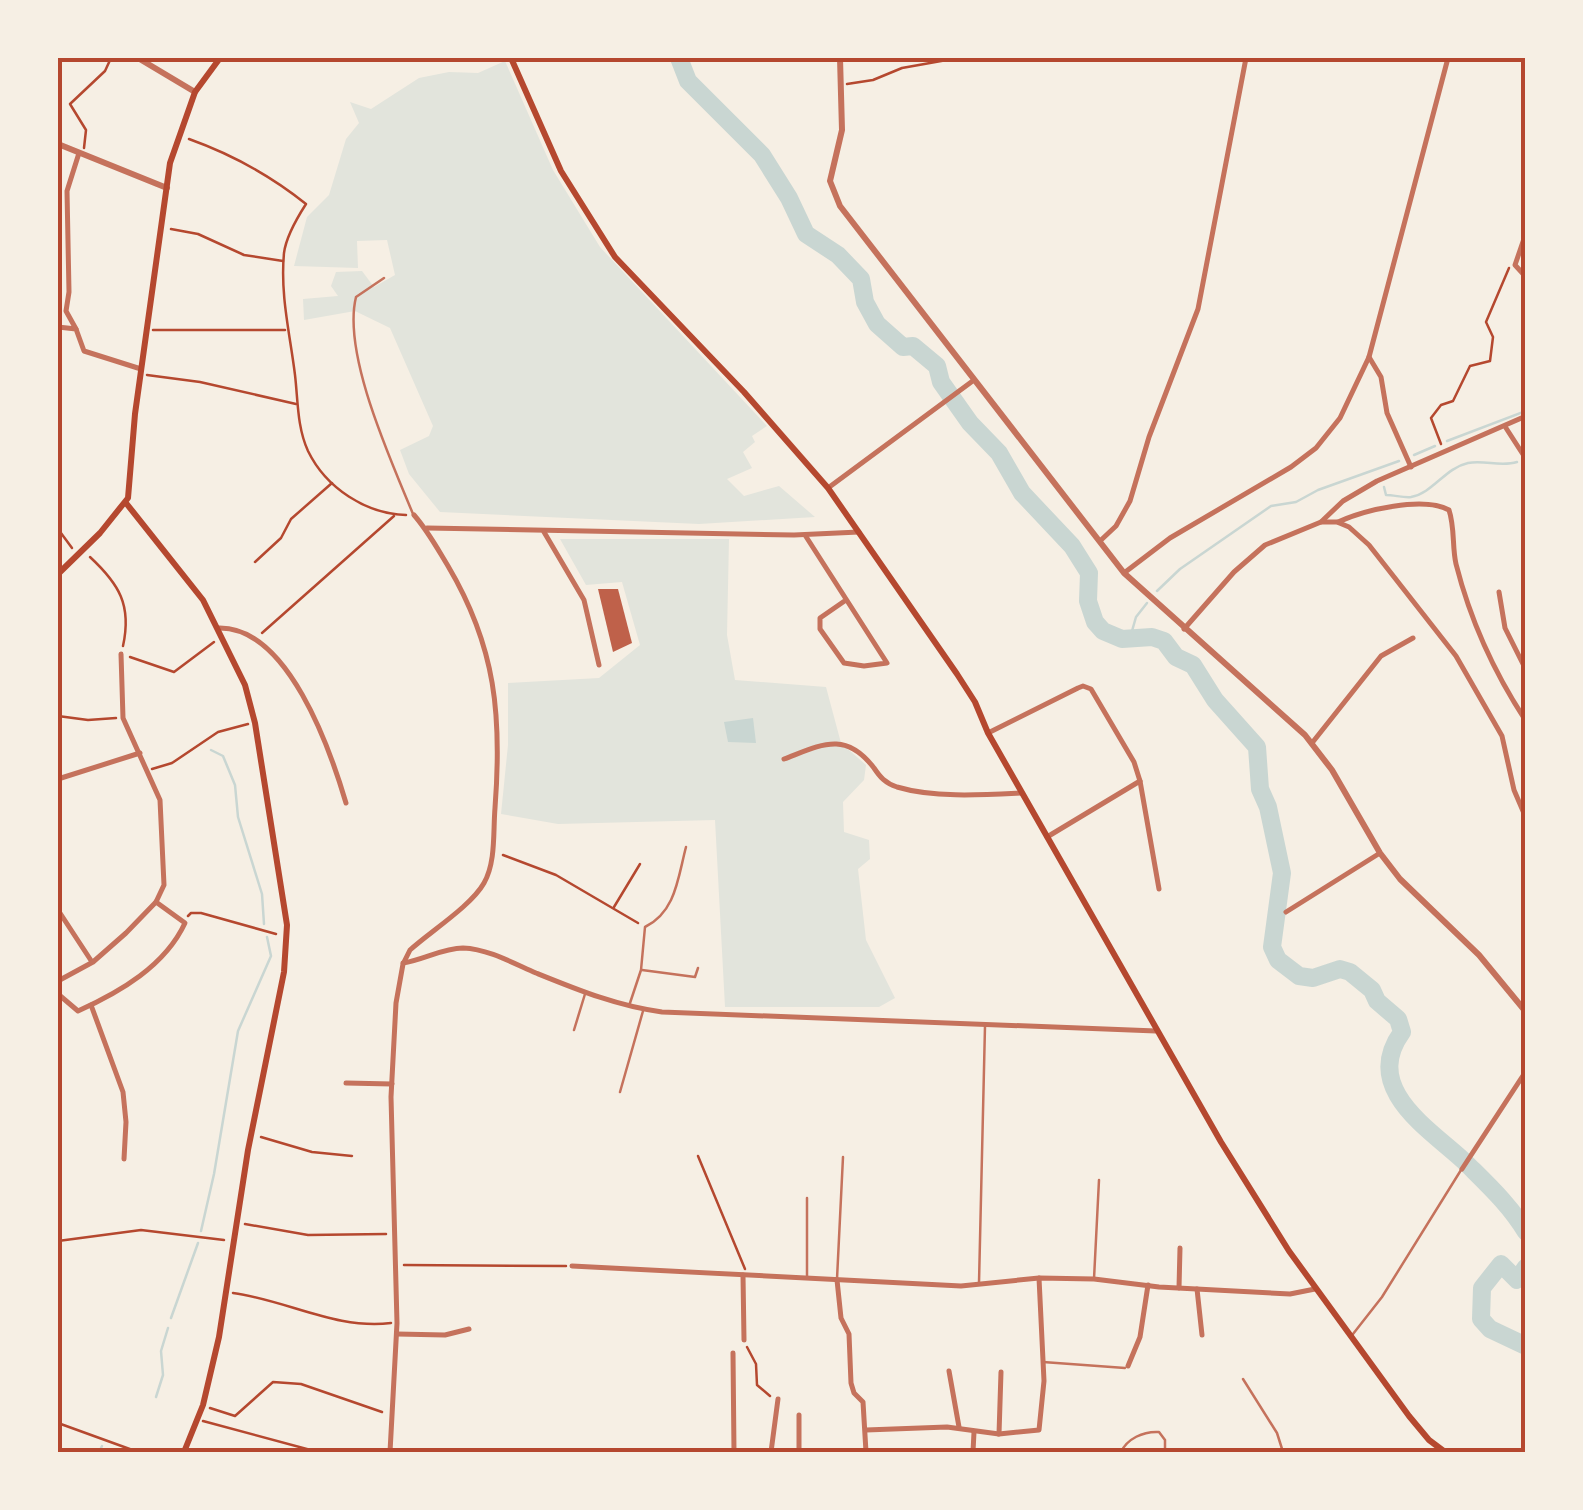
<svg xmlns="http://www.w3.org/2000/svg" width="1583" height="1510" font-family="'PT Serif',serif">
<rect width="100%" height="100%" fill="#f6efe4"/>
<g fill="#e2e4dc">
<polygon points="505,61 553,170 600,247 767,426 752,436 755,442 743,452 752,468 727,479 744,496 779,486 815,517 699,524 440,512 409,474 400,450 429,436 433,426 390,328 355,311 304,320 303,299 338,296 331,286 336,272 362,271 374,287 395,275 387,240 357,241 358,268 294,266 307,217 329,195 346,139 359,123 350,102 371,109 419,78 449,72 478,73"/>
<polygon points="560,539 729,539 727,635 735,680 826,687 841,743 866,765 864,780 843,802 844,832 869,840 870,859 858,869 866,940 895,998 879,1007 725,1007 715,820 558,824 501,814 508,745 508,683 599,678 640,645 622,582 586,585"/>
</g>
<polygon fill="#c9d6d2" points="753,718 756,743 728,742 724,722"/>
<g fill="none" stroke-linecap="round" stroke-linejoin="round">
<g stroke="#c9d6d2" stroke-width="2.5">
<polyline points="1447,441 1526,411"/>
<polyline points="1414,455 1435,446"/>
<path d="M1384 487 1386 495C1394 495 1404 498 1411 497 1433 493 1445 468 1468 463 1485 460 1501 467 1517 462"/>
<polyline points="1157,591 1180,569 1271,506 1296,502 1318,490 1399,461"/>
<polyline points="1130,638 1136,617 1147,603"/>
<polyline points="211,750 223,756 235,785 238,817 262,894 264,924"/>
<polyline points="201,1231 214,1174 238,1031 271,956 267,937"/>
<polyline points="171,1318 198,1243"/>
<polyline points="156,1397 163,1375 161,1351 168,1328"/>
<polyline points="99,1452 102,1446"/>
</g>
<g stroke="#c9d6d2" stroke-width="18">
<path d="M679 58 688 81 762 155 789 198 806 234 838 255 861 279 865 302 877 324 903 347 913 346 937 366 941 382 970 423 999 453 1022 493 1072 546 1089 573 1088 601 1095 622 1103 631 1122 639 1152 637 1164 641 1176 657 1193 665 1215 700 1257 747 1260 789 1268 807 1282 873 1272 947 1278 960 1299 976 1313 978 1340 969 1350 972 1372 990 1377 1001 1398 1019 1402 1032C1361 1089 1430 1129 1465 1162 1487 1184 1510 1205 1526 1232"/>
<polyline points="1526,1267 1517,1280 1501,1264 1482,1288 1481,1319 1490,1329 1526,1346"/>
</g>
</g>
<polygon fill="#bf614a" points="598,589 618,589 632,643 613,652"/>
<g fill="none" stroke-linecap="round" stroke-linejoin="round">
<g stroke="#b5482f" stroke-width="2.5">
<polyline points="847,84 873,80 902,68 958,58"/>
<path d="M189 139C231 154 271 176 306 204 297 218 286 237 284 253 280 295 290 334 295 375 298 400 297 427 308 451 326 488 366 514 406 515"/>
<polyline points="84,148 86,130 70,104 105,71 111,58"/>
<polyline points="171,229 198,234 244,255 283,261"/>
<polyline points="153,330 285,330"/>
<polyline points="147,375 200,382 296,404"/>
<polyline points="1441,444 1431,418 1441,405 1453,401 1470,366 1490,361 1493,337 1486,322 1509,268"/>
<polyline points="58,529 72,548"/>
<path d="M90 557C119 584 132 605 123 646"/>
<polyline points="255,562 281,538 291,519 332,483"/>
<polyline points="262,633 394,516"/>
<polyline points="130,657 174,672 214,642"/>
<polyline points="58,716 88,720 116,718"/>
<polyline points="152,769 172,763 218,732 248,724"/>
<polyline points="503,855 556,875 638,923"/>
<polyline points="614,907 640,864"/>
<polyline points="188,916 191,913 201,913 276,934"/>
<polyline points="261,1137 312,1152 352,1156"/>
<polyline points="698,1156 745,1269"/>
<polyline points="245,1224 308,1235 386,1234"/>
<polyline points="58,1241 141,1230 224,1240"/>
<polyline points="404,1265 566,1266"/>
<path d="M233 1293C287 1300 336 1330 391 1323"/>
<polyline points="747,1347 756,1364 757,1385 770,1396"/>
<polyline points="210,1408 235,1416 273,1382 301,1384 382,1412"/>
<polyline points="203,1421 318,1452"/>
<polyline points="58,1423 138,1452"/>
</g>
<g stroke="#c5725c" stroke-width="2.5">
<path d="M384 278 356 297C342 354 391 460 413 514"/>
<polyline points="642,970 695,977 698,968"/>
<path d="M629 1006 641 970 645 927C676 912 678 877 686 847"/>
<polyline points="574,1030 585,994"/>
<polyline points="620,1092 643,1011"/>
<polyline points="807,1198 807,1277"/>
<polyline points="837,1279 843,1157"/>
<polyline points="1094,1279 1099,1180"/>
<polyline points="979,1283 985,1026"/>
<polyline points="1353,1334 1382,1297 1461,1170"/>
<polyline points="1043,1362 1125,1368"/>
<polyline points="1243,1379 1277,1433 1283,1452"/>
<path d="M1121 1452C1127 1439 1143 1431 1159 1432L1165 1440V1452"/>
</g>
<g stroke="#c5725c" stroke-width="5">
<polyline points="1526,233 1515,265 1526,277"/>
<polyline points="58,327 76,329 84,351 141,369"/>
<polyline points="76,329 66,311 69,292 67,191 79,153"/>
<polyline points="1369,357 1381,377 1387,413 1411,467"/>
<polyline points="1506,428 1526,459"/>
<polyline points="828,488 974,380"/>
<polyline points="1321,522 1337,522 1349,527 1369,545 1456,656 1502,736 1514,790 1526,818"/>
<path d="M1338 522C1364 510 1423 496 1449 510 1455 528 1452 547 1456 564 1470 619 1495 674 1526 721"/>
<polyline points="427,528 794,535 859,532"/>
<polyline points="544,532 584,600 599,665"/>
<polyline points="805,535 887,663 864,666 844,663 820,629 820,618 846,600"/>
<polyline points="1100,541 1116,526 1130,501 1149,437 1198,309 1246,58"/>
<polyline points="1124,573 1170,538 1291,467 1316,448 1340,418 1369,357 1448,58"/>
<polyline points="1499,592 1505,628 1526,670"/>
<path d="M219 628C288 627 330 749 346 803"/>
<polyline points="1184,629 1234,572 1265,545 1321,522 1343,501 1377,481 1526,416"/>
<polyline points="988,733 1078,688 1083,686 1091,689 1134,762 1140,781 1159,889"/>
<polyline points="1312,743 1381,656 1413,638"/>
<path d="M784 759C821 745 845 730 874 768 880 777 885 783 897 787 934 798 982 795 1021 793"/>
<polyline points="58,779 140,753"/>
<polyline points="1047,837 1140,781"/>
<polyline points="58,910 92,962"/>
<polyline points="1286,912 1380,853"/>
<path d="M403 963C423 960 443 948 463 948 488 949 513 963 536 973 578 990 617 1006 662 1012L1156 1031"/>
<polyline points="58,981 93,962 126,933 156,902 164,885 160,800 123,718 121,654"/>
<path d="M58 994 78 1011C120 992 165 966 185 923L156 902"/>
<polyline points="91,1005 123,1092 126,1122 124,1159"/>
<polyline points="346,1083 392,1084"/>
<polyline points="1462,1169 1526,1071"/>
<polyline points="572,1266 961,1286 1039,1278 1094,1279 1159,1287 1290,1294 1315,1289"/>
<polyline points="743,1275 744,1340"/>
<polyline points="837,1280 841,1318 849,1334 851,1383 854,1393 863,1402 866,1452"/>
<polyline points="1179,1288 1180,1248"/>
<polyline points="1197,1289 1202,1335"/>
<polyline points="397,1334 445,1335 469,1329"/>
<polyline points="733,1353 734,1452"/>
<polyline points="1128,1366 1140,1337 1148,1285"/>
<polyline points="949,1371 959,1427"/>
<polyline points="866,1430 947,1427 999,1434 1039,1430 1044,1381 1039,1278"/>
<polyline points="999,1434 1001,1372"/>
<path d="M390 1452 397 1323 391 1097 396 1003 403 964 410 950C431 931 471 906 484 883 496 862 493 832 495 808 502 716 496 647 448 566 437 548 428 531 414 515"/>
<polyline points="771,1452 778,1399"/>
<polyline points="799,1452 799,1415"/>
<polyline points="973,1452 974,1432"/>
</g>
<g stroke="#c5725c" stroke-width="6">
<polyline points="138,58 195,92"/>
<polyline points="840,58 842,130 830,181 840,206 1124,573 1305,735 1332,770 1380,853 1400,879 1479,955 1526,1012"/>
<polyline points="58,144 167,188"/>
</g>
<g stroke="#b5482f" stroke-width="6">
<polyline points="511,58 561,171 615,257 744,392 828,488 957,674 975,702 988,733 1221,1142 1289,1251 1409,1416 1429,1440 1445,1452"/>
<polyline points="126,503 203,600 245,685 255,723 287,925 284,972 248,1150 219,1337 203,1405 184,1452"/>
<polyline points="58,574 100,533 128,498 135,414 170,163 195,92 220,58"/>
</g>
</g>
<rect width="1583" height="1510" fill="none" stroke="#f6efe4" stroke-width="120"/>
<rect x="60" y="60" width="1463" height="1390" fill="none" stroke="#b5482f" stroke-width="4"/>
</svg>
